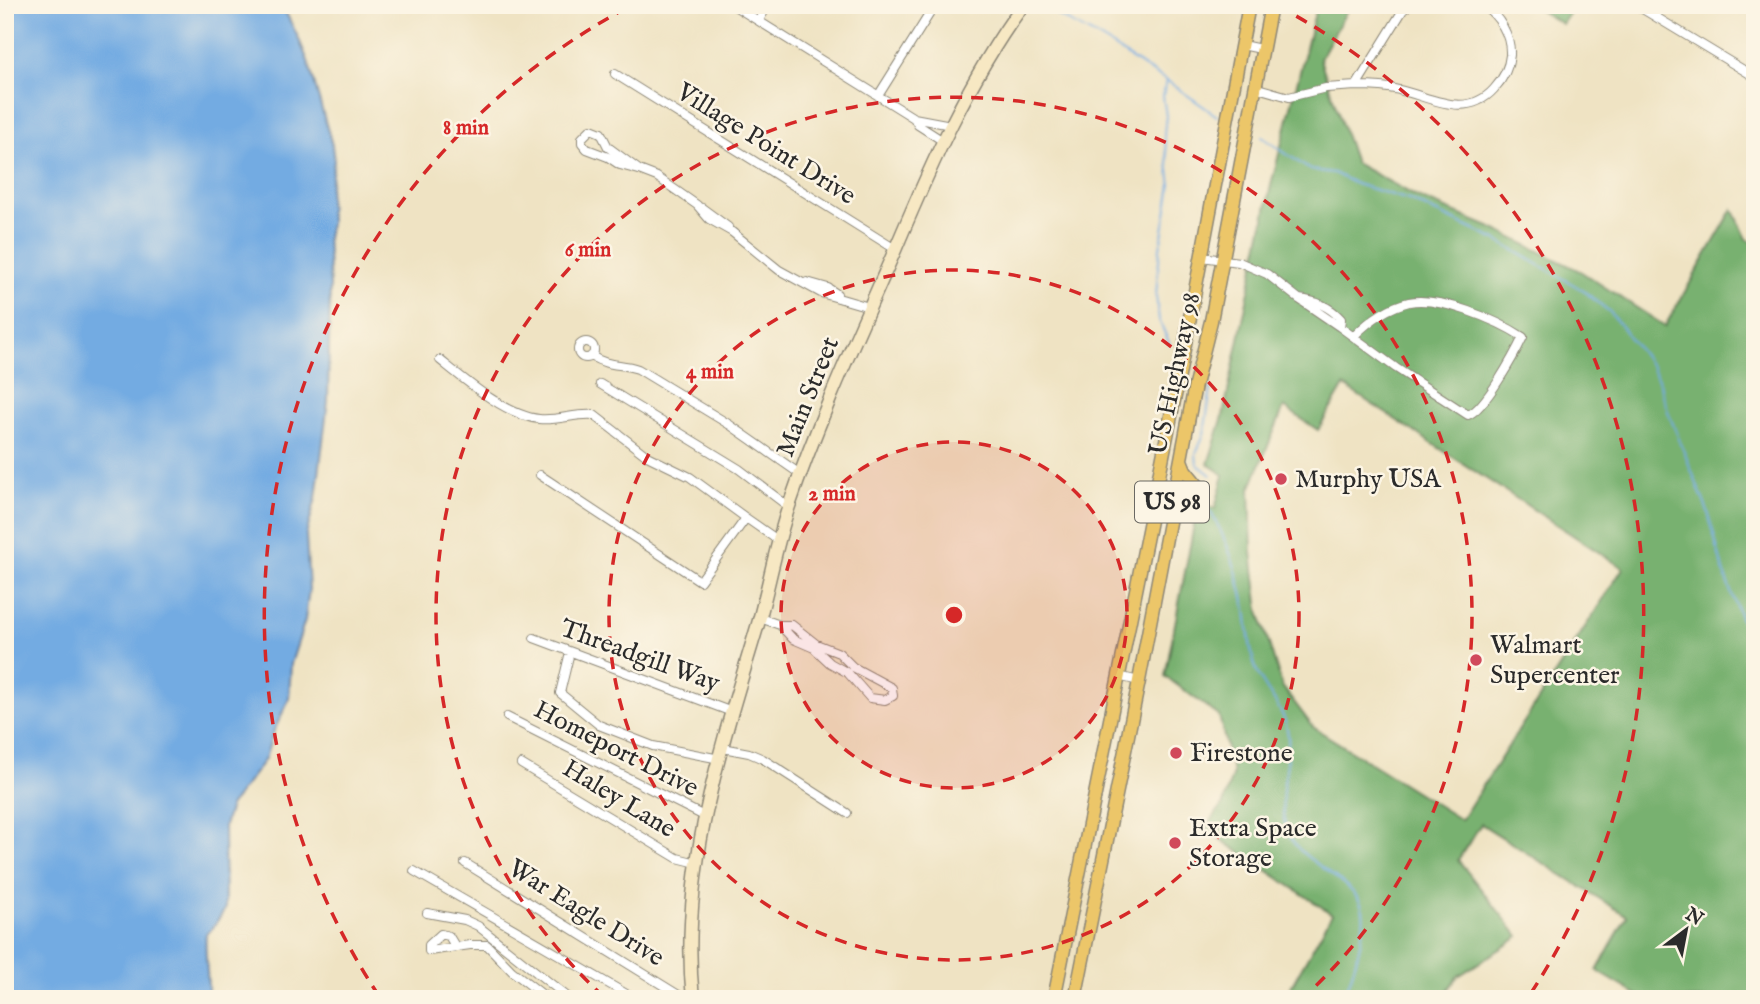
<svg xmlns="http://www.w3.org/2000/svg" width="1760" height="1004" font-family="'IM FELL English',serif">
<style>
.forest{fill:#78b16f;stroke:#526e4d;stroke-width:2;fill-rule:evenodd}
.water{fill:#73abe2;stroke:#4f6b86;stroke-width:2}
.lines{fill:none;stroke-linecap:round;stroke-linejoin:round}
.stream{stroke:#73abe2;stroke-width:2}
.street-casing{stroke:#8d8777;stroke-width:10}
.secondary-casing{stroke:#8d8777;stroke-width:15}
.primary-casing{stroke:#8d8777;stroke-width:15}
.street{stroke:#fff;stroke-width:8}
.secondary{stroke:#f7e8c3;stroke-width:12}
.primary{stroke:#ecc669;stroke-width:12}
.ring{fill:none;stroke:#d62828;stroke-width:3.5;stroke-dasharray:12 9}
.poi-dot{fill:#d1495b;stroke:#fcf5e5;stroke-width:2.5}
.labels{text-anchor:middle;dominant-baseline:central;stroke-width:5;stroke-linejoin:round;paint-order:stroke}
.shield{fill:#fcf5e5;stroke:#6a6863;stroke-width:2}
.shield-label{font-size:24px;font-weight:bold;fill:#2b2b2b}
.street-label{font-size:26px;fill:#2b2b2b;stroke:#fcf5e5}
.poi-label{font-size:26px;fill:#2b2b2b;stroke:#fcf5e5;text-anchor:start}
.centre{fill:#d62828;stroke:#fcf5e5;stroke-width:3.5}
.ring-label{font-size:21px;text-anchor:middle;font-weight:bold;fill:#d62828;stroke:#fcf5e5;stroke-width:5;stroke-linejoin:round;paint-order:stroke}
</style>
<rect width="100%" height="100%" fill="#fcf5e5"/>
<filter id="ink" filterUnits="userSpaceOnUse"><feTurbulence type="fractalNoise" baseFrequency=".0143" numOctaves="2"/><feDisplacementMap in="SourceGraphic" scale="14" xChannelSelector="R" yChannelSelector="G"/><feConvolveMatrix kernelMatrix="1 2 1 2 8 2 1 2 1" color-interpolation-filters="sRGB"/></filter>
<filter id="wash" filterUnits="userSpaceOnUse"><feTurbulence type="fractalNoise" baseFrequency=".00686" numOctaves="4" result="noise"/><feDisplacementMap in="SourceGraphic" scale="28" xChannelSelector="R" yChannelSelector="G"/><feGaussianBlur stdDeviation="1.57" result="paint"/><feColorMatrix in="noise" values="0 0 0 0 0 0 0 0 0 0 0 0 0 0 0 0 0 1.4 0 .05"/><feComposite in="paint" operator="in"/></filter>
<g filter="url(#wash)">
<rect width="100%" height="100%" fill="#efe3c3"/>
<path class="forest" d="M 1317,5 L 1350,5 L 1320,59 L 1355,163 L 1417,197 L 1494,229 L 1580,271 L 1665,326 L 1733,209 L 1747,239 L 1755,244 L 1755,999 L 1644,999 L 1597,971 L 1627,916 L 1481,824 L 1458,860 L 1519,937 L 1457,977 L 1442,999 L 1284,999 L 1332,914 L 1205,829 L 1223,804 L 1233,773 L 1219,716 L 1165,676 L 1198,504 L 1215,508 L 1224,475 L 1208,464 L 1223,416 L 1271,185 ZM 1344,386 L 1623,568 L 1461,820 L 1313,727 L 1282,686 L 1259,611 L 1252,552 L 1250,489 L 1284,407 L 1318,430 Z
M 1530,5 L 1575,5 L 1562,24 Z"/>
<path class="water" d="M 5,5 L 282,5 L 298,37 L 308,61 L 332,145 L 334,161 L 329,193 L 330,224 L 327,237 L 330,286 L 328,401 L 316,498 L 306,535 L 309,589 L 305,620 L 291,664 L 289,699 L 273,733 L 265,759 L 230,806 L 224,826 L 225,909 L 213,928 L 206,934 C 204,955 209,977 208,999 L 5,999 Z"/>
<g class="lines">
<path class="stream" d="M 1045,5 C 1061,20 1083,28 1101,39 C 1123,52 1143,68 1166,80 L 1163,96 L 1166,116 L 1164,134 L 1171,185 L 1160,248 L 1156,296 L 1159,320 L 1170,345
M 1166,80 L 1217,116
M 1262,137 L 1310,170 L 1334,173 L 1356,184 L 1409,200 L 1496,240 L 1581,289 L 1610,312 L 1652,367 L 1660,384 L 1667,409 L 1708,512 L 1723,570 L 1743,625 L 1755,648
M 1211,475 L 1197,464 L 1196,454 L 1204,434 L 1211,388
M 1210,511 C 1229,543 1239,575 1246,611 C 1249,631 1249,650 1256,669 C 1265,693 1286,708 1288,736 C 1291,771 1275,794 1287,831 C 1298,863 1359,881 1363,911 C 1366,933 1352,977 1343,999"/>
</g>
</g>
<g filter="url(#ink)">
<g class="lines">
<defs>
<path id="street" d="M 733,5 L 914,118 L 918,125 L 943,141
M 1410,5 L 1403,10 L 1356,86 C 1370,86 1384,86 1399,90 C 1431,97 1466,120 1494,89 C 1503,79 1509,68 1510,55 C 1511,35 1499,16 1483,5
M 1636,5 L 1755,77
M 759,20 L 768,5
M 1242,45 L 1261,49
M 615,74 L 895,249
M 1254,87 L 1289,97 L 1326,88 L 1356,86
M 878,96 L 935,5
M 914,118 L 951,125
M 591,129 L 601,133 L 608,147 L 639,170 L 620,165 L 608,157 L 587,149 L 582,143 L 582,138 Z
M 639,170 L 657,177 L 697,205 L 709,219 L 732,232 L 779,270 L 821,293 L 869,307
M 702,208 L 728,227
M 1202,257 L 1239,262 L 1267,274 L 1299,299
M 807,282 L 828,288 L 837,294
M 1299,299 C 1316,301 1329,306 1341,319 L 1340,327 Z
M 1340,327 L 1396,368 L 1468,415 C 1485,409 1515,354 1523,337 C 1497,320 1440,296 1409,302 C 1388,307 1369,321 1354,336
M578 350a8 8 0 1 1 16 0a8 8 0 1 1-16 0Z
M 591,356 C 609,367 620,363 638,369 L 730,425 L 800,474
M 440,360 C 465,380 507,416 539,419 C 558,421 576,413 594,415 L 647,456 L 690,477 L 746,518
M 600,384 L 739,469 L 789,507
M 540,475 L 700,581 L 746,518 L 779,541
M 760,618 L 780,625 L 792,625 L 816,644 L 839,653 L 853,667 L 892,688 L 893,696 L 885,700 L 870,698 L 848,673 L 830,663 L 814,648 L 793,639 L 780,625
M 534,638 L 732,712
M 570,652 L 560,693 L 599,725 L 653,746 L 720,759
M 1118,676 L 1139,681
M 507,717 L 706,817
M 723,748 L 749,753 L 763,759 L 847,813
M 521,764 L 677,858 L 697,863
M 465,863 L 685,999
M 414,871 L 635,999
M 427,913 L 465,920 L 478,926 L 570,999
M 455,946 L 449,936 L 441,934 L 429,945 L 429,951 L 470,945 L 487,945 L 512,971 L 548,999"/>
<path id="secondary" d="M 693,999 C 679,872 722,744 758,624 C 769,585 776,544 789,506 C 819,418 858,334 895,250 C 931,165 968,80 1023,5"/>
<path id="primary" d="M 1171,510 L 1184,494 L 1199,487 L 1185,470 L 1181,460
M 1054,999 L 1178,381 L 1249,5
M 1075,999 L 1139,681 L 1195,385 L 1211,321 L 1271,5"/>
</defs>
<use href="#street" class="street-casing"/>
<use href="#secondary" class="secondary-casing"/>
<use href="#primary" class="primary-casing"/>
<use href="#street" class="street"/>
<use href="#secondary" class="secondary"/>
<use href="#primary" class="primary"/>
</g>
</g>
<circle cx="954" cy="615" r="173" fill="#d62828" fill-opacity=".12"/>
<g class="ring">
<circle cx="954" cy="615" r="173"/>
<circle cx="954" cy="615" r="345"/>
<path d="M604 997A518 518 0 1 1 1304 997"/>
<path d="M379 996A690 690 0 0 1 630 6M1278 6A690 690 0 0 1 1529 996"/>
</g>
<g class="poi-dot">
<circle cx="1281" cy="479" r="7"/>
<circle cx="1476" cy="660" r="7"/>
<circle cx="1176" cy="753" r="7"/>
<circle cx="1175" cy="843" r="7"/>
</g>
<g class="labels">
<rect class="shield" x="1135" y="481.5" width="74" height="41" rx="5"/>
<g class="shield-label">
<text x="1172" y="502">US 98</text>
</g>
<g class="street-label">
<text transform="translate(766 144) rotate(32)">Village Point Drive</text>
<text transform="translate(1175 374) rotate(-78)">US Highway 98</text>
<text transform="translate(808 397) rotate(-68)">Main Street</text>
<text transform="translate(640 656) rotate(20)">Threadgill Way</text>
<text transform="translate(616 749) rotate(27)">Homeport Drive</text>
<text transform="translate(619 799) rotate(31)">Haley Lane</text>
<text transform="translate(586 913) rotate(32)">War Eagle Drive</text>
</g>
<g class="poi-label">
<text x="1295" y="479">Murphy USA</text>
<text x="1490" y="645">Walmart<tspan x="1490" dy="30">Supercenter</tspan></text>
<text x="1190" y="753">Firestone</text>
<text x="1189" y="828">Extra Space<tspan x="1189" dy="30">Storage</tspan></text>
</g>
</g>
<circle cx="954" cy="615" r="10" class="centre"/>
<g class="ring-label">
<text x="466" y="134">8 min</text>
<text x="588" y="256">6 min</text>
<text x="710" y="378">4 min</text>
<text x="832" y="500">2 min</text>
</g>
<rect width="1760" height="1004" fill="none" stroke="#fcf5e5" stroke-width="28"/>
<g transform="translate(1686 930) rotate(32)" stroke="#fcf5e5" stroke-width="5" paint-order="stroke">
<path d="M0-5L12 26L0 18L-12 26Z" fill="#2b2b2b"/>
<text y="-10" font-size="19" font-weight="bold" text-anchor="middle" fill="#2b2b2b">N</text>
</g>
</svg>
